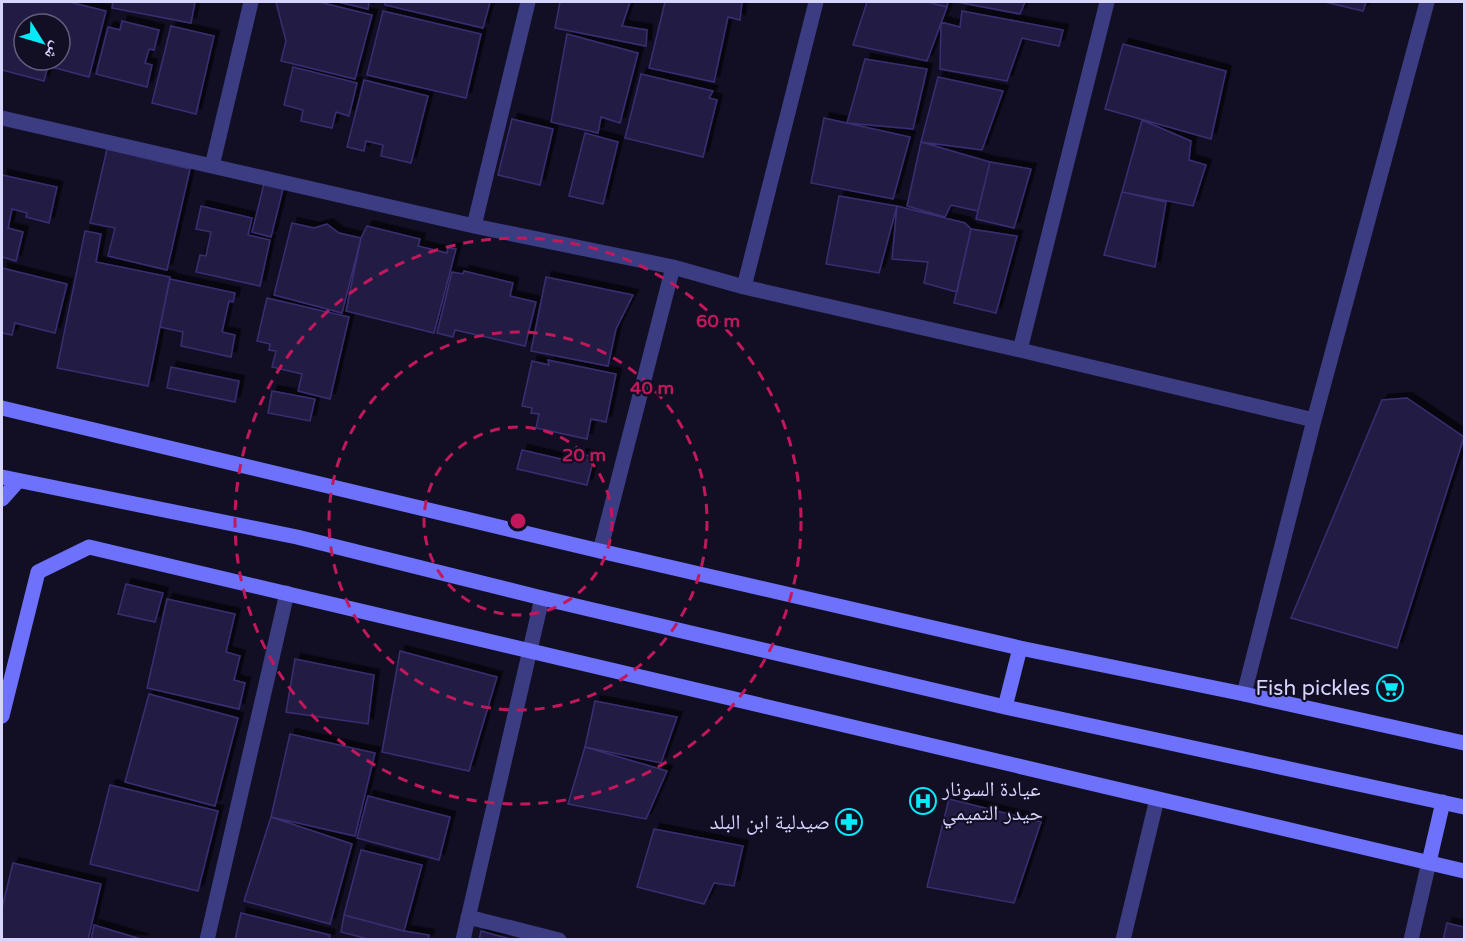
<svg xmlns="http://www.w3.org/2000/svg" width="1466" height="941" font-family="'Varela Round','Noto Naskh Arabic',sans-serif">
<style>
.building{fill:#231c45;stroke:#392f71;stroke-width:1.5;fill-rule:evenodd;filter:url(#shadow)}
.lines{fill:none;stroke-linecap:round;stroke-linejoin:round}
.street{stroke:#3c3c83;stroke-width:15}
.secondary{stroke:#6e71fb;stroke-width:15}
.ring{fill:none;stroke:#c2185b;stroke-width:3;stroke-dasharray:10 8}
.labels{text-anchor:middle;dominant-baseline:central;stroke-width:4.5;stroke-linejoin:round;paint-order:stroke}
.poi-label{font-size:21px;fill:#d7d4fe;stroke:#120f25;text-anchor:end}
.centre{fill:#c2185b;stroke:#120f25;stroke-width:3}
.ring-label{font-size:18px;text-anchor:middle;font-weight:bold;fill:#c2185b;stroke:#120f25;stroke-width:4.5;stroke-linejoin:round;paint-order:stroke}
</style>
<defs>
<filter id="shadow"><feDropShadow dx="5.5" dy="-5.5" stdDeviation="0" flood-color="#0009"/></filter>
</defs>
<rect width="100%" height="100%" fill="#120f25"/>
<path class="building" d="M 2,2 L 69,2 L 106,11 L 89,77 L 48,66 L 44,81 L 2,70 ZM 24,24 L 60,24 L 60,60 L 24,60 Z
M 113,2 L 195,2 L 191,23 L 112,8 Z
M 276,2 L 319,2 L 372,15 L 355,79 L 281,61 L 286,41 Z
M 338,2 L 369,2 L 368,9 Z
M 385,2 L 490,2 L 483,28 L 385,5 Z
M 560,2 L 630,2 L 622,26 L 647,30 L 646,46 L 555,28 Z
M 665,2 L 742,2 L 740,20 L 728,17 L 714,82 L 649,68 Z
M 867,2 L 927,2 L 947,7 L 927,61 L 853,45 Z
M 927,2 L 948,2 L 947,7 Z
M 957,2 L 1025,2 L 1020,14 Z
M 1325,2 L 1366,2 L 1363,11 Z
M 383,11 L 481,34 L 466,98 L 367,75 Z
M 962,11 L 1063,30 L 1059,46 L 1022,38 L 1007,81 L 940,69 L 941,22 L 960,27 Z
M 122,21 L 159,30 L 154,50 L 149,49 L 145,63 L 152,65 L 147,87 L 96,74 L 108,27 L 120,30 Z
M 171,26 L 214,36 L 196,114 L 152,103 Z
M 567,34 L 638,53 L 620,123 L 601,117 L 598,133 L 551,122 Z
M 1123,44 L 1226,71 L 1211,139 L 1105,109 Z
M 865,59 L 927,69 L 913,129 L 847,123 Z
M 293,67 L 357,83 L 349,116 L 336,112 L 332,128 L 301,121 L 303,110 L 284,105 Z
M 641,74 L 713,91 L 709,98 L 717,100 L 703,157 L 625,138 Z
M 938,77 L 1003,91 L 982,150 L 921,142 Z
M 364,80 L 428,96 L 411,163 L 381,156 L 383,145 L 366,141 L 364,151 L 347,147 Z
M 824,118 L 910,137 L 893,199 L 811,183 Z
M 512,119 L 553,129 L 540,185 L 498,175 Z
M 1142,120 L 1191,141 L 1189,160 L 1206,165 L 1193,206 L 1122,192 Z
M 585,133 L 618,142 L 603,204 L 569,196 Z
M 921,142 L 990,162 L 978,211 L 951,205 L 945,217 L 907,206 Z
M 107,149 L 190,169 L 167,270 L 108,256 L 115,228 L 90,223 Z
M 990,162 L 1031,169 L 1014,228 L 976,219 Z
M 2,175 L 57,187 L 49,223 L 26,217 L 27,213 L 12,209 L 8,228 L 23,232 L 16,261 L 2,257 Z
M 265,180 L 284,185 L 271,237 L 252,232 Z
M 1122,192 L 1166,202 L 1155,267 L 1104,255 Z
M 839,196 L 897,206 L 879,273 L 826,264 Z
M 201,206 L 252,218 L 248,235 L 270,240 L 260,286 L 196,272 L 200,255 L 206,256 L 211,232 L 196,229 Z
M 897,206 L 965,223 L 971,229 L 957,292 L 924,283 L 928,262 L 892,259 Z
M 292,223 L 314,228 L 327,224 L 339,233 L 361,238 L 342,313 L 274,295 Z
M 367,226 L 420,239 L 418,246 L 447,253 L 448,248 L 456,249 L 434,333 L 346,311 L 361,238 Z
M 971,229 L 1017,236 L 996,313 L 954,303 Z
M 85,231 L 101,234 L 96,262 L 170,277 L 148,386 L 57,368 Z
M 2,268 L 67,284 L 55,333 L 15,323 L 12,335 L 2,333 Z
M 464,271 L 513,283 L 510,296 L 536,302 L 525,346 L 455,330 L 453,337 L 437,333 L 452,272 L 463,274 Z
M 546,277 L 633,295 L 616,329 L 608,366 L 531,351 Z
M 170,279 L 235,293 L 233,302 L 229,301 L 222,332 L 235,335 L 231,357 L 181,346 L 183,332 L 160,327 Z
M 267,298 L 349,317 L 330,399 L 298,391 L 302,374 L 272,367 L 276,351 L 269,350 L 270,344 L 257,341 Z
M 548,360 L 616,374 L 606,422 L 591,419 L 587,439 L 536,428 L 539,414 L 531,413 L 532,408 L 522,406 L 532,361 L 549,365 Z
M 171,367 L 239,381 L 235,402 L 167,388 Z
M 272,391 L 315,399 L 310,421 L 268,413 Z
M 1407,398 L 1464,437 L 1397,648 L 1291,618 L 1382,400 Z
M 522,450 L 578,463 L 581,454 L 594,457 L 587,485 L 517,469 Z
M 126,584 L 163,593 L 155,622 L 118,614 Z
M 167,599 L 235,614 L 226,652 L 240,656 L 234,680 L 245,683 L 239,709 L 147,688 Z
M 400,651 L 497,677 L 469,771 L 382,752 Z
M 295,659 L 374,675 L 368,724 L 286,712 Z
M 149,694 L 238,718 L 215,806 L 125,782 Z
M 595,701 L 677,717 L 661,763 L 585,747 Z
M 290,734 L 375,753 L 355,836 L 271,817 Z
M 585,747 L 667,771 L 646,819 L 568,804 Z
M 110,785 L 218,811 L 198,891 L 90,864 Z
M 368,796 L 450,817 L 439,860 L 357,838 Z
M 949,799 L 1041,822 L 1014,903 L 927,887 Z
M 271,817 L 352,844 L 330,924 L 244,901 Z
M 654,829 L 743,846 L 734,886 L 714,883 L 704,904 L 637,887 Z
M 361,850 L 422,865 L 404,931 L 344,915 Z
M 13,863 L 101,884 L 88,940 L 2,940 L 2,908 Z
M 241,913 L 330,935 L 329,940 L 235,940 Z
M 344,915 L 404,931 L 429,935 L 428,940 L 372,940 L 341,932 Z
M 1447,923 L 1464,927 L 1464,940 L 1443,940 Z
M 94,925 L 144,940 L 91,940 Z
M 481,931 L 514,940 L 479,940 Z"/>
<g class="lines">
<path class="street" d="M 2,118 L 474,226 L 673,267 L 744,287 L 1020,350 L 1314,420
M 212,166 L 251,2
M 474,226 L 528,2
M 744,287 L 816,2
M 1020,350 L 1107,2
M 600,551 L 673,267
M 1244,694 L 1314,420 L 1427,2
M 468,917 L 559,940
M 207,940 L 287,593
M 463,940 L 542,598
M 1123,940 L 1157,799
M 1411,940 L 1429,862"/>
<path class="secondary" d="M 2,408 L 600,551 L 1020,648 L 1244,694 L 1464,743
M 2,477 L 297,537 L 542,598 L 1005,707 L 1464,807
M 2,499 L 18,481
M 1005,707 L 1020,648
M 2,716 L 38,572 L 89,547 L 1464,871
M 1429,862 L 1443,802"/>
</g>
<g class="ring">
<circle cx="518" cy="521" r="94"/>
<circle cx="518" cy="521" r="189"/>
<circle cx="518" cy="521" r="283"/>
</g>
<defs>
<symbol id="supermarket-ring" viewBox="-11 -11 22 22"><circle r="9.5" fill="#120f25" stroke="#06eaf8" stroke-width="1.5"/><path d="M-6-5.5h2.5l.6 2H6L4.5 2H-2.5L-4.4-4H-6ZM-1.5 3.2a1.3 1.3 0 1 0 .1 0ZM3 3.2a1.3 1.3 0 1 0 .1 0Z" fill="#06eaf8"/></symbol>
<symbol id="hospital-ring" viewBox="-11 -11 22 22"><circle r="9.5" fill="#120f25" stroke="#06eaf8" stroke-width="1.5"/><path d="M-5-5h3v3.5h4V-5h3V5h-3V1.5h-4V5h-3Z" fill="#06eaf8"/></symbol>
<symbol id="pharmacy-ring" viewBox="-11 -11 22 22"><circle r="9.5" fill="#120f25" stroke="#06eaf8" stroke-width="1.5"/><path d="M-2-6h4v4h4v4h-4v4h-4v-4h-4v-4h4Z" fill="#06eaf8"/></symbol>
</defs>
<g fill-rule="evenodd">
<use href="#supermarket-ring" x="1375" y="673" width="30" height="30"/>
<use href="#hospital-ring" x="908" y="786" width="30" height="30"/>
<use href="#pharmacy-ring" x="834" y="807" width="30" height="30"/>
</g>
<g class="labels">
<g class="poi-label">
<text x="1370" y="688">Fish pickles</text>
<text x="942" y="789" text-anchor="start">عيادة السونار<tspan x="942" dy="24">حيدر التميمي</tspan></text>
<text x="830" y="822">صيدلية ابن البلد</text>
</g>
</g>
<circle cx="518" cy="521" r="9" class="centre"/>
<g class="ring-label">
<text x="718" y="327">60 m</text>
<text x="652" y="394">40 m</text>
<text x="584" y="461">20 m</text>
</g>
<rect width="1466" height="941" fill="none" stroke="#d7d4fe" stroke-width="6"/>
<g transform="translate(42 42) rotate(127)"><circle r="28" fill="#120f25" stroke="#615e7c" stroke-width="1.5"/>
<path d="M0-4.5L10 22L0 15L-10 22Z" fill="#06eaf8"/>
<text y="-9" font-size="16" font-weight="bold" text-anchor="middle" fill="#d7d4fe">ش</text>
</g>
</svg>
